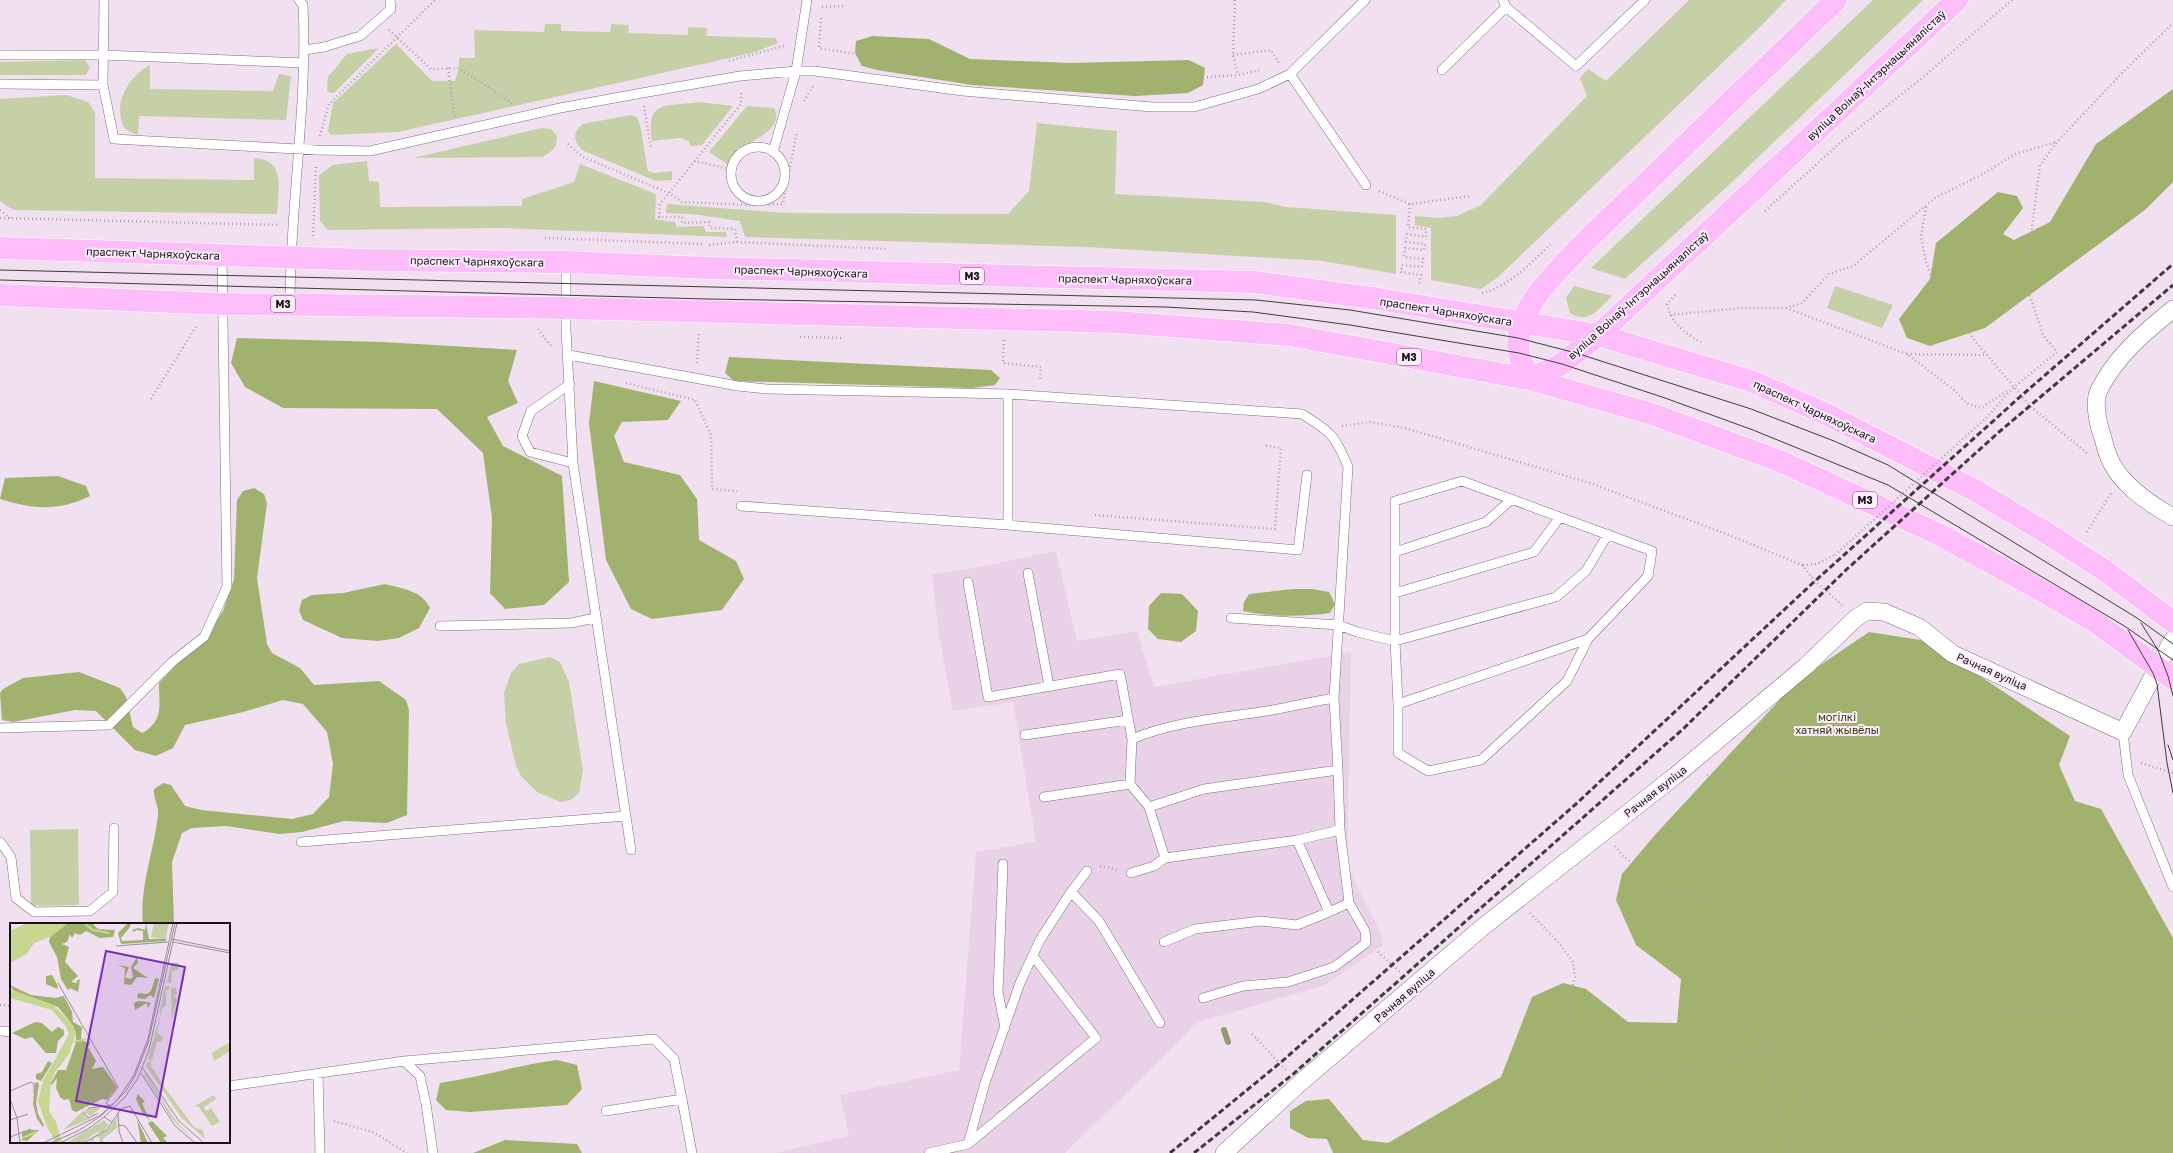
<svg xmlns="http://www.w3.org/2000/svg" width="2173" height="1153" font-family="'Golos Text',sans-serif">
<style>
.built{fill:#e9d2e7}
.green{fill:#c5d0a7}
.forest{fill:#a1b26e}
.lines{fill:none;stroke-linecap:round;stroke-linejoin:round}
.stream{stroke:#919c6c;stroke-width:6}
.service-casing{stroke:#7d6e7c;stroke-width:10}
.minor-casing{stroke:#7d6e7c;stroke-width:18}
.primary-casing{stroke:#fff;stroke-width:23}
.path{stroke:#b0a2ae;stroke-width:2.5;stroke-dasharray:1 3;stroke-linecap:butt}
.service{stroke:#fff;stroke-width:9}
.minor{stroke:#fff;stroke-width:17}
.primary{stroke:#fdbdfa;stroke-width:22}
.tram{stroke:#423a41;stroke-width:1}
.rail{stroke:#423a41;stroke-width:3;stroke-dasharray:6 3;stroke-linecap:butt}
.path-bridge{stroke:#b0a2ae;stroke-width:2.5;stroke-dasharray:1 3;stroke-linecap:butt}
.labels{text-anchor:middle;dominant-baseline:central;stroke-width:4;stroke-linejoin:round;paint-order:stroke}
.shield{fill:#feedfd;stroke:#5d545c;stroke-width:1}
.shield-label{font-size:10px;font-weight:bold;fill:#181217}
.street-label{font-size:11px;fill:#181217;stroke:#feedfd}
.park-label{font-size:11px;fill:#303a04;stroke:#feedfd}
.inset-river{fill:none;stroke:#c5d791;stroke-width:2}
.inset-road{fill:none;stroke:#9a8e99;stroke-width:1}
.view{fill:#7b2cbf;fill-opacity:0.15;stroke:#7b2cbf;stroke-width:2}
.inset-edge{fill:none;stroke:#181217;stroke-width:2}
</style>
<rect width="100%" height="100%" fill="#f1e0ef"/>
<path class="built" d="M 1056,551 L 1077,641 L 1137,631 L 1154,687 L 1351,652 L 1347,866 L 1380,932 L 1383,945 L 1325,985 L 1199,1022 L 1065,1153 L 775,1153 L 849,1136 L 840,1095 L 959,1070 L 976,852 L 1036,842 L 1013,702 L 953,711 L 939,635 L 932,574 L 975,568 Z"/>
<path class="green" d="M 1689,0 L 1786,0 L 1762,25 L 1498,277 L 1481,289 L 1431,280 L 1431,228 L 1415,225 L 1415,216 L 1439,218 L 1457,216 L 1481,205 L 1587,96 L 1580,78 L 1588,69 L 1606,81 Z
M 1873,0 L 1923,0 L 1729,185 L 1625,279 L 1591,268 Z
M 545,24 L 561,24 L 561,31 L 610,32 L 611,24 L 629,25 L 628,33 L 688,35 L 688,27 L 707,28 L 706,36 L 776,38 L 778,43 L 752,53 L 398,132 L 331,135 L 328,131 L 333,103 L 396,44 L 432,81 L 455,81 L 459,68 L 459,58 L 475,58 L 474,30 L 544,32 Z
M 379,48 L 334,93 L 327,92 L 328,77 L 347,54 Z
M 85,60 L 90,67 L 86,75 L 0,75 L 0,62 Z
M 150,65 L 150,89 L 273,91 L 279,74 L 291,76 L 286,120 L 139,116 L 138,135 C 133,133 125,131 123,125 C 113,102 130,75 150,65 Z
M 66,95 L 88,102 L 95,113 L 95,178 L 254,180 L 254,158 C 287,160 278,190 277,214 L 13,210 L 0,201 L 0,99 Z
M 699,102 L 733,106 L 702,145 L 690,146 L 689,141 L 680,138 L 652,141 C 646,99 665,107 699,102 Z
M 747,106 L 774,108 C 785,130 752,139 739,150 C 734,154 731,160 728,165 L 709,152 Z
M 630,115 L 637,117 C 642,126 645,158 648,171 L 654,173 L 672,171 L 672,180 L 656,181 L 584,151 C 574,143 571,133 583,124 Z
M 1037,123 L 1117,131 L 1115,194 L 1266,202 L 1286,207 L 1396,215 L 1396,274 L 1323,261 L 1086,247 L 745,237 L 740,221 L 692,214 L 666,213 L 667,204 L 788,213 L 1008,214 L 1029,191 Z
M 542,128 L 551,129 L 557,136 C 557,148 552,152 542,157 L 413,158 Z
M 367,161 L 369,181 L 379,182 L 380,207 L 522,206 L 522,199 L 574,182 L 580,164 L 656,194 L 655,219 L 675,222 L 677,227 L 703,226 L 706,232 L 726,232 L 727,237 L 502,228 L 328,230 L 320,221 L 319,175 L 333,165 Z
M 1574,286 L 1612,296 C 1599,309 1589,325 1570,313 L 1566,298 Z
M 1835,286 L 1893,305 L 1882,328 L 1827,308 Z
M 550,657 L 560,662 L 569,682 L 583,770 L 579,793 L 571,800 L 560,802 L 537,792 L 521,776 L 516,766 L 506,724 L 504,693 L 511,673 L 519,664 Z
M 78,829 L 79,905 L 31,906 L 30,830 Z"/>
<path class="forest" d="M 872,36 L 929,39 L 970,59 L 1070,63 L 1189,60 L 1205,68 L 1203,85 L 1188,93 L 1135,96 L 972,85 L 877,70 L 862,66 L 855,53 L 856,41 Z
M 2173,89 L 2173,182 L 2145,210 L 1985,328 L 1930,346 L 1907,338 L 1899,319 L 1930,279 L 1936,243 L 1998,192 L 2017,196 L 2023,208 L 2003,234 L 2014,240 L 2050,222 L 2096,144 Z
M 237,338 L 383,342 L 517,350 L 508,381 L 518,403 L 487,417 L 503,446 L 562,476 L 569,582 L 544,605 L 505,609 L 490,593 L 492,518 L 483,453 L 437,409 L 283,408 L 245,387 L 231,363 Z
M 729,357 L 991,370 L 1000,378 L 995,385 L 972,388 L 734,381 L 725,373 Z
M 594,381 L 681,401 L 668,420 L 622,422 L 614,436 L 624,462 L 680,475 L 697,499 L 699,540 L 736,561 L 744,579 L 722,610 L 652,619 L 631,609 L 606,560 L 589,423 Z
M 58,476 L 86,486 L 90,496 C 57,512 33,509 0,499 L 5,478 Z
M 254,488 L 264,494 L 267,503 L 257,578 L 267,644 L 272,653 L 300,668 L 314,685 L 379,681 L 406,700 L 409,710 L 407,815 L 387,823 L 344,821 L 302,832 L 280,834 L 226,826 L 192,828 L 182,833 L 172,862 L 174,924 L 143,924 C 139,888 154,851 158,815 C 159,806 153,798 154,789 L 163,783 L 171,785 L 185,806 L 201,810 L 292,819 L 313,814 L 329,797 L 333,764 L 327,732 L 303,704 L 283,700 L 243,712 L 185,725 L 173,748 L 156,756 L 135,750 L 96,711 L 75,710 L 13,722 L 2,720 L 0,693 L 3,689 L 23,678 L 79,672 L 120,688 L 126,697 L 133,727 L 142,733 C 164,721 159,705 159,683 L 211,629 L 223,611 L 234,579 L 237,500 L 243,491 Z
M 385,584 C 403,589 421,590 430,608 L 419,628 L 399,638 L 378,641 L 342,638 L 303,620 L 299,610 L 302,600 L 312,595 L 343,593 Z
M 1293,589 L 1312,589 L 1329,592 L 1335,604 L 1330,613 C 1301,617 1272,617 1243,611 L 1244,602 L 1249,594 Z
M 1161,593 L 1182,594 L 1198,611 L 1196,631 L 1181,642 L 1158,639 L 1148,629 L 1149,606 Z
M 1869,632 L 1927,641 L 2070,736 L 2059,765 L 2075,801 L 2101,809 L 2173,938 L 2173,1153 L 1333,1153 L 1327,1139 L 1308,1138 L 1290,1128 L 1290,1111 L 1306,1101 L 1329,1099 L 1363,1140 L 1388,1143 L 1501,1077 L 1532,997 L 1563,983 L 1586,989 L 1628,1022 L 1677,1023 L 1681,979 L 1636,945 L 1616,900 L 1622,874 L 1654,836 L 1797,681 Z
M 557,1060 L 577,1065 L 582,1089 L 567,1105 L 470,1112 L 446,1110 L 436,1100 L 440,1083 C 480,1077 518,1065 557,1060 Z
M 505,1140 L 577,1144 L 582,1153 L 473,1153 Z"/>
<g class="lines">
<path class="stream" d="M 1224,1030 L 1228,1042"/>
<defs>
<path id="service" d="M 104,0 L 103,85 L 114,139 L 316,150 L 370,151 L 560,108 L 642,93 L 740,76 L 796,71 L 815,71 L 963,91 L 1152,107 L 1194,107 L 1258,89 L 1290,74 L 1365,0
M 1503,0 L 1506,7 L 1576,66 L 1645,0
M 305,50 L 324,47 L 360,36 L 391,9 L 390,0
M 0,55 L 103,55 L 304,63
M 1442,70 L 1506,7
M 1290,74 L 1366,185
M 0,84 L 103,85
M731 174a27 27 0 1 1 54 0a27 27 0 1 1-54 0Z
M 773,152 L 796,71 L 807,0
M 566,262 L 566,329 L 573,463 L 631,850
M 290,303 C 290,204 308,104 303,5 L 299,0
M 569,355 L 738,386 L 767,389 L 1008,394 L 1302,414 C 1331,432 1335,435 1348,467 L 1334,698 C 1311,702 1289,707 1267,711 C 1221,718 1176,721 1132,739 L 1130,784 L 1149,807 L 1165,858 L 1154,866 L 1131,873
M 570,384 L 531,411 L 522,436 L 530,452 L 573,463
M 1008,394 L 1008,525
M 1462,481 L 1652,551 L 1648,576 L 1588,639 L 1398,704 L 1395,641 L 1395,501 Z
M 741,506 L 1008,525 L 1298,550 L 1307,475
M 1395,552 L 1486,522 L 1512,499
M 1028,573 L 1049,686
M 968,582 L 988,697 L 1120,674 L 1132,739
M 1395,593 L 1534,552 L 1560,517
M 1231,618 L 1339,625 L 1357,632 L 1395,641 L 1556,597 L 1586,571 L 1608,534
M 440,626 L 571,623 L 595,618
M 1398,704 L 1398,753 L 1428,771 L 1481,760 L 1567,681 L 1588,639
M 0,728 L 109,725 L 172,662 L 204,637 L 227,587 L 222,255
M 2123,732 L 2128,775 L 2173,887
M 1025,735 L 1128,720
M 1338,770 L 1340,830 L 1349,903
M 1044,797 L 1130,784
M 1149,807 L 1204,789 L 1338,770 L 1334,698
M 1297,840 L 1340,830
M 0,842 L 11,857 L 16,898 L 34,912 L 90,911 L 113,892 L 114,828
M 301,842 L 626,816
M 1003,864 L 998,992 L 1005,1028
M 1071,892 L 1099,921 L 1160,1023
M 1164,942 L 1195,929 L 1261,921 L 1297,925 L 1329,912 L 1297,840 L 1165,858
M 1203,998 L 1243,986 L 1288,982 L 1334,967 L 1366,943 L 1365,931 L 1349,903 L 1329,912
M 0,1031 L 11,1032
M 404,1061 L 654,1039 L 674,1059 L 682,1099 L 606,1111
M 318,1074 L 320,1153
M 229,1086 L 404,1061 L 420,1076 L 426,1104 L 433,1153
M 682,1099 L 692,1153
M 968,1144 L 1096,1038 L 1033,956
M 929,1153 L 968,1144 L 985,1083 L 1020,983 L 1040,940 L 1071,892 L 1087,871"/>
<path id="minor" d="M 2173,309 C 2145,332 2116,356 2099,390 C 2094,400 2097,418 2100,429 C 2103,437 2105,447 2108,455 C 2118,483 2148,503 2173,517
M 1224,1153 L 1300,1083 L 1484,926 L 1675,776 L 1806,666 L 1856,618 L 1867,611 L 1884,612 L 1919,627 L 1953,654 L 2123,732 L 2173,639"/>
<path id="primary" d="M 0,248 L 369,260 L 566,262 L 709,268 L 1254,282 L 1378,299 L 1598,335 L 1751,381 L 1826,414 L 1978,492 L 2045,532 L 2104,570 L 2173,622
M 0,295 L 222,304 L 567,308 L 1116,322 L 1289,335 L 1529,379 L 1652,414 L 1782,462 L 1940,535 L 2025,581 L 2094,621 L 2173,679
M 1529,379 L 1562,364 L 1598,335 L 1957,0
M 1529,379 C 1526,370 1520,361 1519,353 C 1511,310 1561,268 1587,240 L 1836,0"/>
</defs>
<use href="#service" class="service-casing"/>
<use href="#minor" class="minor-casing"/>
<use href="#primary" class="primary-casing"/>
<path class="path" d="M 1235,0 L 1233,55 L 1238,75
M 822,7 L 845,6
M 821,18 L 819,48 L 945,69 L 1195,78 L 1238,75 L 1259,70
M 389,30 L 431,69 L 459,68 L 512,103
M 1233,55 L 1271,50 L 1279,63
M 729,61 L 784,46
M 448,68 L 455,117
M 804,101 L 813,86
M 644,106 L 651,149
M 320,136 L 329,104 L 435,0
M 568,144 L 583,157 L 669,193 L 682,202 L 751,205 L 783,204 L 797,131
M 694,161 L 731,169
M 1379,191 L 1410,204 L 1471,196
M 1410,204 L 1408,227 L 1426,229 L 1426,237 L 1407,234 L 1406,242 L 1425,244 L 1424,250 L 1405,248 L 1404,257 L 1423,259 L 1422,267 L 1402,265 L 1401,272 L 1421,275 L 1419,284
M 1926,207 L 1921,237 L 1926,262 L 1936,288 L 1951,302 L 1975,341 L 2030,406 L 2088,454
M 0,210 L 10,218
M 1765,211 L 1841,142 L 1921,79 L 2012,0
M 0,218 L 279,225
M 313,236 L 316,164
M 545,238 L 702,244
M 737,242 L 735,229 L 710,228 L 709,222 L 682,223 L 682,217 L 659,217 L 660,204 L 741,104 L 741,91
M 709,245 L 737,242 L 888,249
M 1482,293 C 1509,287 1533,261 1552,243
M 1675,295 L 1667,304 C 1671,322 1685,334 1701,342
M 1786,308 L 1907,354 L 1954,390 L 1966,403 L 1981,408 L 2009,390
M 1670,315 L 1741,308 L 1786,308 L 1802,303 L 1829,274 L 1853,266 L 1935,198 L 1983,174 L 2015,154 L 2056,142
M 538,329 L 551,346
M 800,337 L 843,338
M 1004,340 L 1003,363 L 1041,367 L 1040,381
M 1907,354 L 1986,355
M 697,363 L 699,332
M 626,383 L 695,400 L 711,435 L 712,489 L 737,491
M 151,399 L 197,325
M 1986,418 L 2013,388 L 2057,352 L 2043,335 L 2025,281 L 2040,165 L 2057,142 L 2121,74 L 2173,23
M 1342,426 L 1370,422 L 1405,428 L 1590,483 L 1724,533 L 1802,565 L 1815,581 L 1842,605
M 1095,515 L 1275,529 L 1281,448 L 1263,445
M 2087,532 L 2111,493
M 1803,565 L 1817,564 L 1835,555
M 2141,763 L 2173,773
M 1707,775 L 1774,773 L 1808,763 L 1839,739 L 1874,700 L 1935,664
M 1615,846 L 1623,856 L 1671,891 L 1743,907
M 1100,866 L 1117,870
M 1671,891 L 1672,917 L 1704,978 L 1808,1096
M 1530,913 L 1559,943 L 1573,962 L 1575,977 L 1569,999 L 1569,1021 L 1610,1066 L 1634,1078 L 1654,1076 L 1767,1052 L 1788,1152
M 1378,952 L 1401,973
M 0,1005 L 11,1006
M 1252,1034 L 1287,1071
M 334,1121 L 373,1132 L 407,1153
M 1788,1153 L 1808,1096 L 1840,1057 L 1881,1026 L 1950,1015 L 2033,1010 L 2096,1013 L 2155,1058 L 2173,1078"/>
<use href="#service" class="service"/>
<use href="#minor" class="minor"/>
<use href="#primary" class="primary"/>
<path class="tram" d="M 0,270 L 1256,300 L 1350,310 L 1518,338 L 1576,353 L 1751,409 L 1834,441 L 1888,465 L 2137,618 L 2173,644
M 0,280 L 707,299 L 1166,307 L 1253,312 L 1350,325 L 1519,353 L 1562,364 L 1665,398 L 1753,430 L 1888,485 L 2126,627 L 2173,660
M 2141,623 L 2158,650 L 2168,676 L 2173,696
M 2128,630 L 2153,673 L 2157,684 L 2167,763 L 2173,793
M 2168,745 L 2173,760"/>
<path class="rail" d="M 1170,1153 L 1280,1063 L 1576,804 L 1815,581 L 2021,396 L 2173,264
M 1194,1153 L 1292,1075 L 1683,729 L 1847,569 L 1999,432 L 2173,285"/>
<path class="path-bridge" d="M 1835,555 L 1986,418"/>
</g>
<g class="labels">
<g class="shield">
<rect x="960" y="268" width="24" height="16" rx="3"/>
<rect x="271" y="296" width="24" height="16" rx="3"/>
<rect x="1397" y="349" width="24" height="16" rx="3"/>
<rect x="1853" y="492" width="24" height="16" rx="3"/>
</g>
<g class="shield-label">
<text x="972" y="276">М3</text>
<text x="283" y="304">М3</text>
<text x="1409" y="357">М3</text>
<text x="1865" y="500">М3</text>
</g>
<g class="street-label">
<text transform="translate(1876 75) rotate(-43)">вуліца Воінаў-Інтэрнацыяналістаў</text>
<text transform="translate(153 253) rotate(2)">праспект Чарняхоўскага</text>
<text transform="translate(477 261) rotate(1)">праспект Чарняхоўскага</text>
<text transform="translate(801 271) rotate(2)">праспект Чарняхоўскага</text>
<text transform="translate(1125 279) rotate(1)">праспект Чарняхоўскага</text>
<text transform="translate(1638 295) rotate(-42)">вуліца Воінаў-Інтэрнацыяналістаў</text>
<text transform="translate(1446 311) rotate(9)">праспект Чарняхоўскага</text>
<text transform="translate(1815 411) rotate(25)">праспект Чарняхоўскага</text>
<text transform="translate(1992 671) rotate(24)">Рачная вуліца</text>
<text transform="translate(1655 791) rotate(-38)">Рачная вуліца</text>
<text transform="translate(1404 995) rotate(-41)">Рачная вуліца</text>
</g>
<g class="park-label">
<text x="1837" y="716">могілкі<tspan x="1837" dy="13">хатняй жывёлы</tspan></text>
</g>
</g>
<g transform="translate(10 923)">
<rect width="220" height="220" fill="#f1e0ef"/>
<path d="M 144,0 L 159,0 L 155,17 L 141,14 ZM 164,39 L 169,40 L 168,47 L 162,48 L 161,60 L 157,60 L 161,42 ZM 155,63 L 159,63 L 159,67 L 156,67 L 156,82 L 151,86 L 152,87 L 147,110 L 153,114 L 151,119 L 147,118 L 142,137 L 138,136 L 151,89 L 149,91 ZM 161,65 L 166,65 L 167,71 L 164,73 L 167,76 L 162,97 ZM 218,120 L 220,128 L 204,138 L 202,130 ZM 137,139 L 141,139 L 141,143 L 158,169 L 184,204 L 193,207 L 195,216 L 171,194 L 136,143 ZM 135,150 L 164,195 L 182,216 L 162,196 L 134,152 ZM 204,172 L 206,176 L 194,184 L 196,188 L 201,185 L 210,199 L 202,203 L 188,183 L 183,184 ZM 91,184 L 81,193 L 76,191 L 79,186 ZM 74,187 L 74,193 L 80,196 L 53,207 ZM 108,192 L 106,200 L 108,204 L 93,216 L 93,220 L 90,220 L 90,215 L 85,213 L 82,220 L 80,217 L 85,213 L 98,207 ZM 94,197 L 99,202 L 93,209 L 85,210 L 72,220 L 58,219 Z" fill="#c5d0a7"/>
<path d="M 58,0 L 82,0 L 88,6 L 105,7 L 103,14 L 90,15 L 76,8 L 70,12 L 65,10 L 62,15 L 60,11 L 57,19 L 52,21 L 59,24 L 55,39 L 68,53 L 61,59 L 68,60 L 66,58 L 70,56 L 68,69 L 60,65 L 58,67 L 51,56 L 47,34 L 39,19 L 40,14 ZM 118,0 L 121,0 L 120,4 L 111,15 L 112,18 L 133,17 L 133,8 L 126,7 L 124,9 L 122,7 L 128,5 L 135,7 L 136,0 L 139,16 L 156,16 L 157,10 L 156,18 L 111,21 L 108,10 ZM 127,34 L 128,40 L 123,45 L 138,55 L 127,54 L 121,62 L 114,61 L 115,45 L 107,42 L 119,44 L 115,54 L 120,56 L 123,54 L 121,44 ZM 42,52 L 48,63 L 47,66 L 36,61 L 36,53 ZM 145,55 L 149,56 L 144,75 L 140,72 L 135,76 L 127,75 L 128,70 L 137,71 L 141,68 ZM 0,62 L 21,72 L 45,75 L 54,73 L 62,89 L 63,99 L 72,104 L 71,115 L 77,120 L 81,118 L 78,124 L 86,138 L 82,146 L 93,144 L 107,164 L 97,177 L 92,176 L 66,189 L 62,187 L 59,176 L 54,177 L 50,174 L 46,165 L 47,155 L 42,162 L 41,160 L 48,147 L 56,147 L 66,119 L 66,110 L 62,101 L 48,84 L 4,68 ZM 128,78 L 138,79 L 141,80 L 138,85 L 137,80 L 125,87 L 124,80 ZM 25,99 L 32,100 L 42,109 L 48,104 L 54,107 L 54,112 L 48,118 L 46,130 L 36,130 L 22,114 L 15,116 L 2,110 ZM 38,138 L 42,140 L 33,155 L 31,158 L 26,156 L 26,151 L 32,149 ZM 27,159 L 29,161 L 26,180 L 28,191 L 34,202 L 33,204 L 27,196 L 23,181 L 25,160 ZM 128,171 L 135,179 L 132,180 L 140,198 L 132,189 L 126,176 ZM 127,196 L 128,198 L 138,220 L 131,220 ZM 142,198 L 157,213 L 153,215 L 158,220 L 151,220 L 138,200 ZM 20,207 L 29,207 L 17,218 L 12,217 L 12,209 Z" fill="#a1b26e"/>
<path d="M 17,0 L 58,0 L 42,13 L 24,20 L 17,31 L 0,40 L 0,8 ZM 0,66 L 43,82 L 61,100 L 66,110 L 59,131 L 45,149 L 41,159 L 39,188 L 46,199 L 52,220 L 46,220 L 37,204 L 28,178 L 33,158 L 59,111 L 55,102 L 42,87 L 0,75 Z" fill="#c5d791"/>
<path class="inset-river" d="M 74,0 L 83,7 L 99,10M 63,119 L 76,116M 12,215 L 27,209"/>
<path class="inset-road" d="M 162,16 L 220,28M 163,19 L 220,30M 106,23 L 158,19M 48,60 L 108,164 L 96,180 L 101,184M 132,144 L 169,198 L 194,220M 131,150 L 165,203 L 185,220M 0,168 L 21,159 L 24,161 L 24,170M 0,176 L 7,195 L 10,220M 108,189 L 109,208 L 113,220M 88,190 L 79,195 L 74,191 L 79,185 L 103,182M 94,194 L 102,199 L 111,186 L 120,183 L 142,220M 0,197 L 18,191M 108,202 L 115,203 L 127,220M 0,214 L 21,206M 33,220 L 91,192 L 108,176 L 124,152 L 138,116 L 163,0M 40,220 L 68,208 L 91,193 L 116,168 L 125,153 L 138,120 L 165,0M 50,220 L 76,207 L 93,195 L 115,174 L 128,155 L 139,127 L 167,0M 73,220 L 97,207 L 102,199"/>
<path class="view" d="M 96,28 L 175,44 L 146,194 L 66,178 Z"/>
<rect width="220" height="220" class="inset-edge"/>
</g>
</svg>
